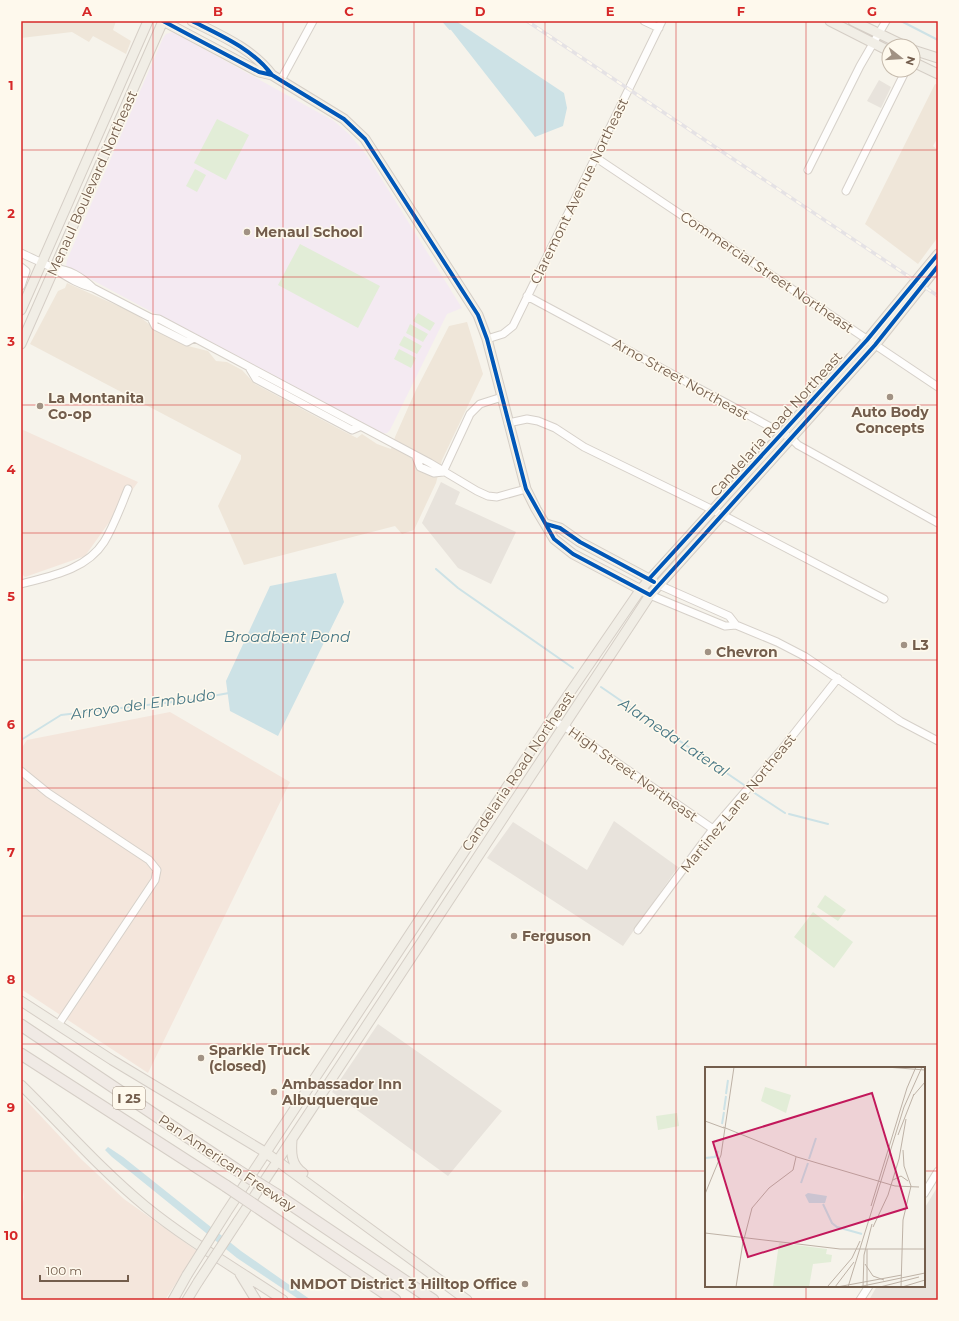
<svg xmlns="http://www.w3.org/2000/svg" width="959" height="1321" font-family="Montserrat,sans-serif">
<style>
.residential{fill:#efe6d9}
.commercial{fill:#f4e6dc}
.industrial{fill:#e8e3dc}
.education{fill:#f4eaf2}
.green{fill:#e2edd7}
.water{fill:#cde2e6}
.lines{fill:none;stroke-linecap:round;stroke-linejoin:round}
.stream{stroke:#cde2e6;stroke-width:2}
.minor-casing{stroke:#d6d0c9;stroke-width:9}
.major-casing{stroke:#d5cec6;stroke-width:11}
.highway-casing{stroke:#d5cec6;stroke-width:13}
.minor{stroke:#fefdfc;stroke-width:7}
.major{stroke:#f1eee6;stroke-width:9}
.highway{stroke:#f0eae5;stroke-width:11}
.rail-casing{stroke:#e5e2e5;stroke-width:3.5}
.rail{stroke:#fef9ed;stroke-width:2;stroke-dasharray:6;stroke-linecap:butt}
.major-bridge-casing{stroke:#d5cec6;stroke-width:11;stroke-linecap:butt}
.highway-bridge-casing{stroke:#d5cec6;stroke-width:13;stroke-linecap:butt}
.major-bridge{stroke:#f1eee6;stroke-width:9}
.highway-bridge{stroke:#f0eae5;stroke-width:11}
.cycleway-casing{stroke:#fef9ed;stroke-width:6}
.cycleway{stroke:#0057b8;stroke-width:4}
.grid{fill:none;stroke:#d62828;stroke-width:1;stroke-opacity:0.55}
.poi-dot{fill:#a19284;stroke:#fef9ed;stroke-width:1.5}
.labels{text-anchor:middle;dominant-baseline:central;stroke-width:3;stroke-linejoin:round;paint-order:stroke}
.shield{fill:#fef9ed;stroke:#9d8c7c;stroke-width:1}
.shield-label{font-size:13px;font-weight:bold;fill:#735d4c}
.street-label{font-size:14px;fill:#735d4c;stroke:#fef9ed}
.poi-label{font-size:14px;font-weight:bold;fill:#735d4c;stroke:#fef9ed;text-anchor:start}
.water-label{font-size:15px;font-style:italic;fill:#477785;stroke:#fef9ed}
.inset-river{fill:none;stroke:#cde2e6;stroke-width:2}
.inset-road{fill:none;stroke:#beb2a6;stroke-width:1}
.view{fill:#c2185b;fill-opacity:0.15;stroke:#c2185b;stroke-width:2}
.inset-edge{fill:none;stroke:#735d4c;stroke-width:2}
.neatline{fill:none;stroke:#d62828;stroke-width:1.5}
.grid-label{font-size:13px;text-anchor:middle;font-weight:bold;fill:#d62828}
</style>
<rect width="100%" height="100%" fill="#f6f3eb"/>
<path class="residential" d="M 21,21 L 116,21 L 113,30 L 131,41 L 126,54 L 93,36 L 89,42 L 72,32 L 21,38 Z
M 935,84 L 938,85 L 938,137 L 933,146 L 938,150 L 938,237 L 918,264 L 865,224 Z
M 67,283 L 136,314 L 158,331 L 184,345 L 208,351 L 216,361 L 227,362 L 242,370 L 255,384 L 343,431 L 357,438 L 362,434 L 377,444 L 391,449 L 395,437 L 415,392 L 449,326 L 467,322 L 483,374 L 442,460 L 436,483 L 414,530 L 402,534 L 395,526 L 244,565 L 218,506 L 241,459 L 241,455 L 30,344 L 58,291 L 65,288 Z"/>
<path class="commercial" d="M 21,429 L 138,482 L 85,556 L 25,577 L 21,573 Z
M 170,712 L 290,782 L 148,1073 L 21,989 L 21,749 L 27,740 Z
M 21,1095 L 81,1159 L 124,1199 L 197,1251 L 165,1300 L 21,1300 L 21,1212 L 24,1197 L 21,1174 Z"/>
<path class="industrial" d="M 879,80 L 891,87 L 881,108 L 867,101 Z
M 441,482 L 460,492 L 455,504 L 516,532 L 491,584 L 458,568 L 422,523 Z
M 614,821 L 678,867 L 623,946 L 487,858 L 513,822 L 587,870 Z
M 378,1024 L 502,1111 L 448,1176 L 332,1092 Z
M 938,1186 L 938,1300 L 869,1300 L 877,1286 L 924,1286 L 924,1209 Z"/>
<path class="education" d="M 173,32 L 334,121 L 349,134 L 366,154 L 462,308 L 447,314 L 390,430 L 387,433 L 380,434 L 66,266 L 67,260 L 163,38 L 166,34 Z"/>
<path class="green" d="M 217,119 L 249,135 L 226,180 L 194,163 Z
M 195,169 L 206,175 L 197,192 L 186,186 Z
M 300,244 L 380,286 L 358,328 L 278,285 Z
M 418,313 L 435,323 L 430,331 L 413,321 Z
M 410,324 L 428,334 L 423,342 L 406,333 Z
M 404,336 L 422,346 L 417,354 L 399,345 Z
M 399,349 L 416,358 L 411,368 L 394,359 Z
M 825,895 L 846,910 L 838,921 L 817,907 Z
M 813,912 L 853,942 L 834,968 L 794,937 Z
M 677,1113 L 679,1126 L 658,1130 L 656,1116 Z"/>
<path class="water" d="M 444,21 L 456,21 L 564,93 L 567,108 L 563,126 L 535,137 Z
M 336,573 L 344,602 L 278,736 L 230,711 L 226,681 L 270,586 Z
M 108,1147 L 123,1157 L 241,1251 L 311,1300 L 300,1300 L 237,1258 L 112,1157 L 105,1150 Z"/>
<g class="lines">
<path class="stream" d="M 443,21 L 450,29
M 901,21 L 938,40
M 436,569 L 458,588 L 573,668
M 601,687 L 747,787
M 21,740 L 61,715 L 190,700 L 229,693
M 753,792 L 785,813
M 789,814 L 828,824"/>
<defs>
<path id="minor" d="M 644,21 L 659,28
M 281,80 L 313,21
M 595,157 L 938,387
M 808,170 L 860,66 L 886,21
M 846,191 L 906,70
M 21,253 C 31,258 43,263 53,268 C 66,276 77,284 93,288 L 151,318 L 159,319 L 430,463 L 477,491 L 488,496 L 497,497 L 526,489
M 21,267 L 26,271 L 21,286
M 54,269 C 68,268 83,278 93,288
M 527,296 L 791,438 L 798,445 L 938,523
M 151,318 L 155,326 L 187,342 L 194,338
M 487,339 L 503,334 L 513,326 L 662,21
M 250,369 L 256,379 L 352,430 L 359,427
M 508,423 L 527,419 L 538,421 L 555,428 L 584,447 L 713,510 L 884,599
M 416,457 L 420,467 L 434,473 L 443,472
M 443,472 L 470,414 L 480,404 L 502,397
M 21,584 C 51,576 86,570 104,542 C 114,526 121,506 128,489
M 659,585 L 729,616 L 736,625
M 650,595 L 725,626 L 736,625 L 777,642 L 804,656 L 900,721 L 938,741
M 551,720 L 564,726 L 713,829
M 21,771 L 48,793 L 149,860 L 157,870 L 155,880 L 58,1025
M 638,930 L 713,829 L 782,749 L 838,678
M 924,1194 L 938,1171
M 860,1300 L 869,1286"/>
<path id="major" d="M 163,21 L 259,72 L 272,75 L 344,119 L 365,139 L 478,315 L 487,339 L 526,489 L 536,509 L 554,539 L 573,554 L 645,592
M 192,21 C 220,35 253,49 272,75
M 830,21 L 889,51
M 853,21 L 905,46
M 913,50 L 938,58
M 913,62 L 938,74
M 21,310 L 148,21
M 21,344 L 163,21
M 546,524 L 560,528 L 580,542 L 653,581
M 21,1001 L 112,1060 L 265,1152 L 467,1300
M 21,1085 C 62,1125 100,1169 145,1206 C 188,1241 237,1269 283,1300
M 292,1140 C 291,1153 291,1165 303,1173
M 226,1213 L 551,720 L 641,589 L 867,340 L 938,254
M 238,1221 L 650,595 L 875,345 L 938,266
M 240,1274 L 256,1300
M 173,1300 L 187,1275
M 187,1300 L 198,1282"/>
<path id="highway" d="M 21,1025 L 237,1170
M 21,1054 L 226,1186
M 277,1195 L 433,1300
M 266,1213 L 395,1300"/>
</defs>
<use href="#minor" class="minor-casing"/>
<use href="#major" class="major-casing"/>
<use href="#highway" class="highway-casing"/>
<use href="#minor" class="minor"/>
<use href="#major" class="major"/>
<use href="#highway" class="highway"/>
<defs>
<path id="rail" d="M 527,21 L 938,296"/>
</defs>
<use href="#rail" class="rail-casing"/>
<use href="#rail" class="rail"/>
<defs>
<path id="major-bridge" d="M 187,1275 L 226,1213
M 198,1282 L 238,1221"/>
<path id="highway-bridge" d="M 237,1170 L 277,1195
M 226,1186 L 266,1213"/>
</defs>
<use href="#major-bridge" class="major-bridge-casing"/>
<use href="#highway-bridge" class="highway-bridge-casing"/>
<use href="#major-bridge" class="major-bridge"/>
<use href="#highway-bridge" class="highway-bridge"/>
<defs>
<path id="cycleway" d="M 163,21 L 259,72 L 272,75 L 344,119 L 365,139 L 478,315 L 487,339 L 526,489 L 554,539 L 573,554 L 650,595 L 875,345 L 938,266
M 192,21 C 220,35 253,49 272,75
M 546,524 L 560,528 L 580,542 L 654,582
M 649,579 L 867,340 L 938,254"/>
</defs>
<use href="#cycleway" class="cycleway-casing"/>
<use href="#cycleway" class="cycleway"/>
</g>
<path class="grid" d="M 153,21 L 153,1300M 283,21 L 283,1300M 414,21 L 414,1300M 545,21 L 545,1300M 676,21 L 676,1300M 806,21 L 806,1068M 21,150 L 938,150M 21,277 L 938,277M 21,405 L 938,405M 21,533 L 938,533M 21,660 L 938,660M 21,788 L 938,788M 21,916 L 938,916M 21,1044 L 938,1044M 21,1171 L 706,1171M 924,1171 L 938,1171M 806,1286 L 806,1300"/>
<g class="poi-dot">
<circle cx="247" cy="232" r="4"/>
<circle cx="890" cy="397" r="4"/>
<circle cx="40" cy="406" r="4"/>
<circle cx="904" cy="645" r="4"/>
<circle cx="708" cy="652" r="4"/>
<circle cx="514" cy="936" r="4"/>
<circle cx="201" cy="1058" r="4"/>
<circle cx="274" cy="1092" r="4"/>
<circle cx="525" cy="1284" r="4"/>
</g>
<g class="labels">
<rect class="shield" x="113" y="1087" width="32" height="22" rx="3"/>
<g class="shield-label">
<text x="129" y="1098">I 25</text>
</g>
<g class="street-label">
<text transform="translate(92 183) rotate(-66)">Menaul Boulevard Northeast</text>
<text transform="translate(579 191) rotate(-64)">Claremont Avenue Northeast</text>
<text transform="translate(767 272) rotate(34)">Commercial Street Northeast</text>
<text transform="translate(681 379) rotate(29)">Arno Street Northeast</text>
<text transform="translate(776 424) rotate(-48)">Candelaria Road Northeast</text>
<text transform="translate(518 771) rotate(-56)">Candelaria Road Northeast</text>
<text transform="translate(633 774) rotate(35)">High Street Northeast</text>
<text transform="translate(738 803) rotate(-51)">Martinez Lane Northeast</text>
<text transform="translate(227 1163) rotate(34)">Pan American Freeway</text>
</g>
<g class="poi-label">
<text x="255" y="232">Menaul School</text>
<text x="48" y="398">La Montanita<tspan x="48" dy="16">Co-op</tspan></text>
<text x="890" y="412" text-anchor="middle">Auto Body<tspan x="890" dy="16">Concepts</tspan></text>
<text x="912" y="645">L3</text>
<text x="716" y="652">Chevron</text>
<text x="522" y="936">Ferguson</text>
<text x="209" y="1050">Sparkle Truck<tspan x="209" dy="16">(closed)</tspan></text>
<text x="282" y="1084">Ambassador Inn<tspan x="282" dy="16">Albuquerque</tspan></text>
<text x="517" y="1284" text-anchor="end">NMDOT District 3 Hilltop Office</text>
</g>
<g class="water-label">
<text x="287" y="636">Broadbent Pond</text>
<text transform="translate(143 704) rotate(-8)">Arroyo del Embudo</text>
<text transform="translate(674 737) rotate(34)">Alameda Lateral</text>
</g>
</g>
<g transform="translate(705 1067)">
<rect width="220" height="220" fill="#f6f3eb"/>
<path d="M 60,20 L 86,28 L 81,46 L 56,34 ZM 74,176 L 122,182 L 121,187 L 127,188 L 126,195 L 108,197 L 104,220 L 68,220 Z" fill="#e2edd7"/>
<path d="M 103,126 L 122,129 L 120,136 L 104,136 L 100,128 Z" fill="#cde2e6"/>
<path class="inset-river" d="M 21,27 L 23,13M 19,43 L 21,29M 17,57 L 19,45M 0,91 L 10,90 L 13,84M 104,92 L 111,71M 96,116 L 103,96M 118,137 L 127,156 L 132,160 L 157,167"/>
<path class="inset-road" d="M 181,0 L 220,3M 208,29 L 220,15M 0,54 L 19,61M 18,60 L 92,90 L 190,119 L 214,120M 193,68 L 209,27M 188,113 L 196,109 L 203,114M 0,127 L 16,88 L 29,0M 166,139 L 202,21 L 211,0M 168,160 L 183,128 L 194,92 L 201,52M 0,166 L 135,182 L 220,182M 38,176 L 47,141 L 64,121 L 88,103 L 91,90M 160,197 L 168,209 L 179,213M 123,219 L 147,191 L 155,174M 162,219 L 162,182M 31,220 L 38,175M 130,220 L 149,195M 132,220 L 197,208M 143,220 L 199,40 L 217,0M 153,220 L 220,206M 158,220 L 159,188 L 167,157M 175,220 L 214,210M 196,220 L 198,153 L 206,119 L 199,99 L 198,83M 197,220 L 220,213"/>
<path class="view" d="M 167,26 L 202,141 L 43,190 L 8,75 Z"/>
<rect width="220" height="220" class="inset-edge"/>
</g>
<rect width="959" height="1321" fill="none" stroke="#fef9ed" stroke-width="44"/>
<g transform="translate(901 58) rotate(107)"><circle r="19" fill="#fef9ed" stroke="#c6bbad"/>
<path d="M0-3L7 15L0 10L-7 15Z" fill="#a19284"/>
<text y="-6" font-size="11" font-weight="bold" text-anchor="middle" fill="#735d4c">N</text>
</g>
<path d="M40 1275v6h88v-6" fill="none" stroke="#735d4c" stroke-width="2"/>
<text x="46" y="1275" font-size="12" fill="#735d4c" stroke="#fef9ed" stroke-width="3" paint-order="stroke">100 m</text>
<rect x="22" y="22" width="915" height="1277" class="neatline"/>
<g class="grid-label">
<text x="87" y="16">A</text>
<text x="218" y="16">B</text>
<text x="349" y="16">C</text>
<text x="480" y="16">D</text>
<text x="610" y="16">E</text>
<text x="741" y="16">F</text>
<text x="872" y="16">G</text>
<text x="11" y="90">1</text>
<text x="11" y="218">2</text>
<text x="11" y="346">3</text>
<text x="11" y="474">4</text>
<text x="11" y="601">5</text>
<text x="11" y="729">6</text>
<text x="11" y="857">7</text>
<text x="11" y="984">8</text>
<text x="11" y="1112">9</text>
<text x="11" y="1240">10</text>
</g>
</svg>
